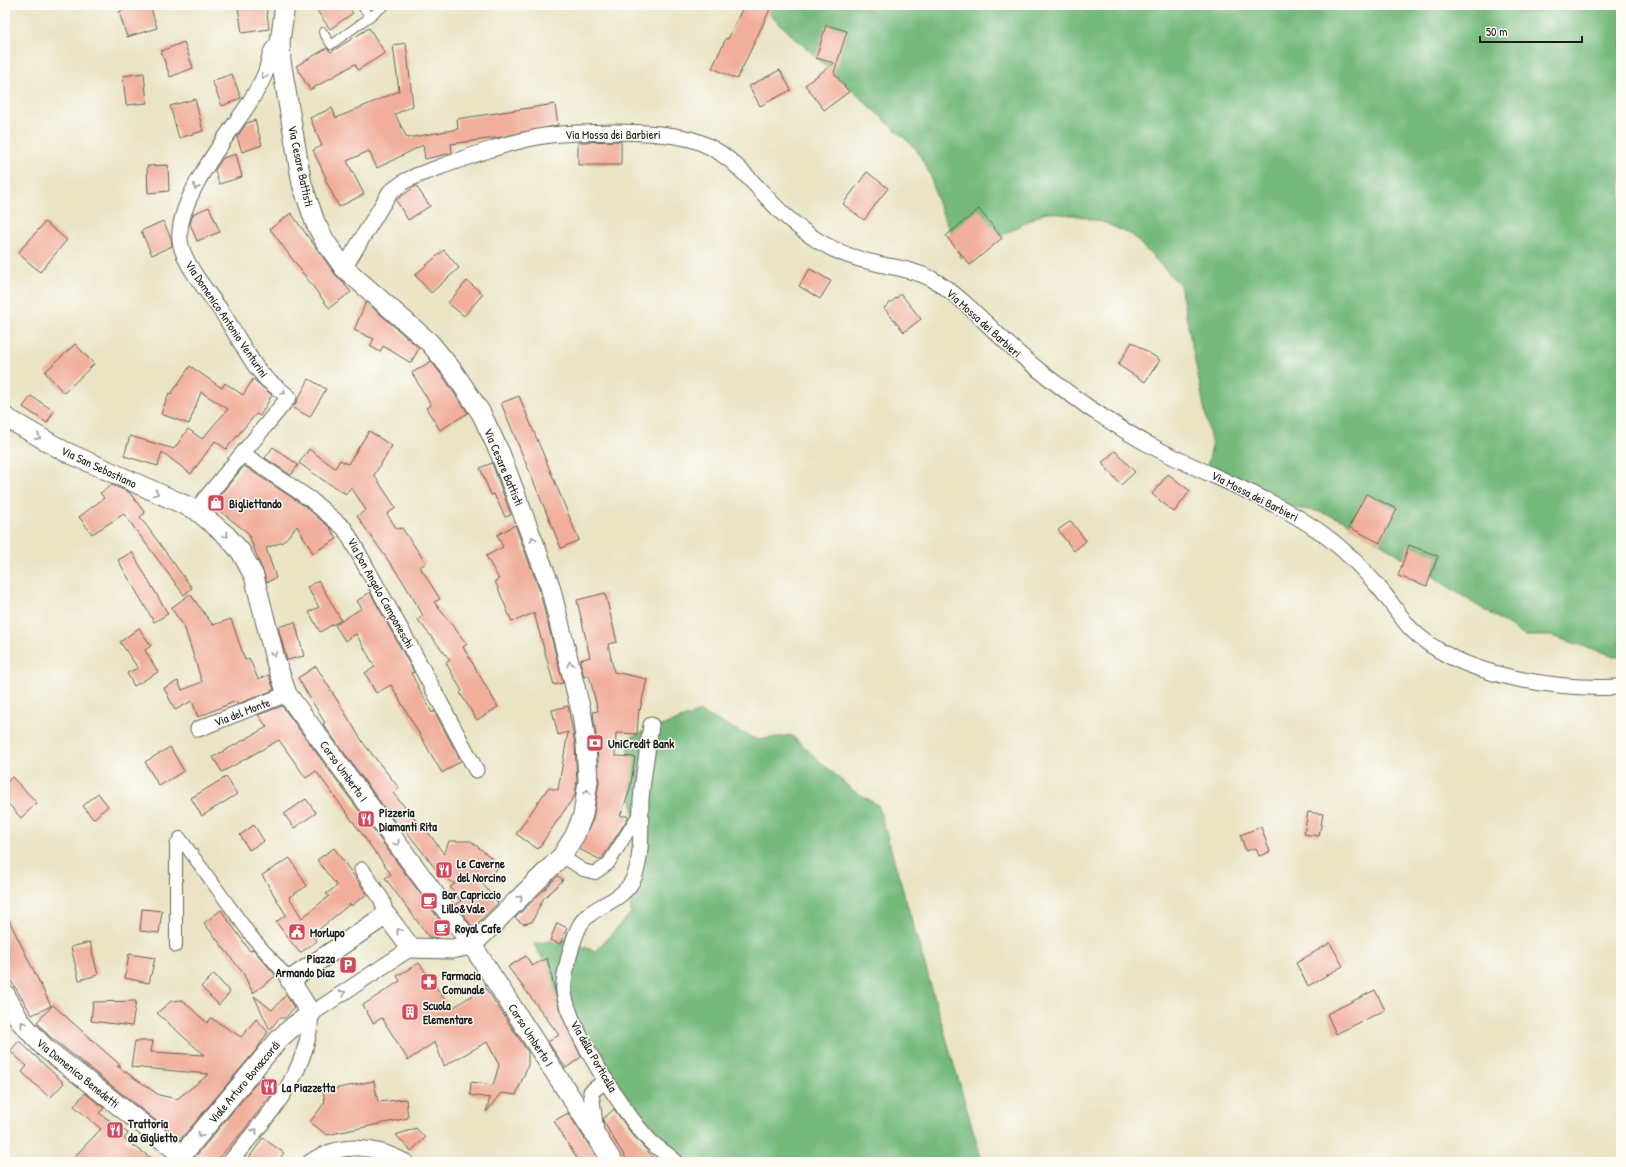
<svg xmlns="http://www.w3.org/2000/svg" width="1626" height="1167" font-family="'Patrick Hand',sans-serif">
<style>
.forest{fill:#75b97d;stroke:#486a4c}
.building{fill:#f1ae9b}
.lines{fill:none;stroke-linecap:round;stroke-linejoin:round}
.service-casing{stroke:#646257;stroke-width:10}
.pedestrian-casing{stroke:#646257;stroke-width:14}
.minor-casing{stroke:#646257;stroke-width:17}
.tertiary-casing{stroke:#646257;stroke-width:21}
.service{stroke:#fff;stroke-width:8}
.pedestrian{stroke:#fff;stroke-width:12}
.minor{stroke:#fff;stroke-width:15}
.tertiary{stroke:#fff;stroke-width:19}
.oneway{stroke:#999}
.labels{text-anchor:middle;dominant-baseline:central;stroke-width:3;stroke-linejoin:round;paint-order:stroke}
.street-label{font-size:12px;fill:#1c1c1c;stroke:#fdfcf7}
.poi-label{font-size:12px;font-weight:bold;fill:#1c1c1c;stroke:#fdfcf7;text-anchor:start}
</style>
<rect width="100%" height="100%" fill="#fdfcf7"/>
<filter id="ink" filterUnits="userSpaceOnUse"><feTurbulence type="fractalNoise" baseFrequency=".025" numOctaves="2"/><feDisplacementMap in="SourceGraphic" scale="8" xChannelSelector="R" yChannelSelector="G"/><feConvolveMatrix kernelMatrix="1 2 1 2 8 2 1 2 1" color-interpolation-filters="sRGB"/></filter>
<filter id="wash" filterUnits="userSpaceOnUse"><feTurbulence type="fractalNoise" baseFrequency=".012" numOctaves="4" result="noise"/><feDisplacementMap in="SourceGraphic" scale="16" xChannelSelector="R" yChannelSelector="G"/><feGaussianBlur stdDeviation="0.9" result="paint"/><feColorMatrix in="noise" values="0 0 0 0 0 0 0 0 0 0 0 0 0 0 0 0 0 1.4 0 .05"/><feComposite in="paint" operator="in"/></filter>
<g filter="url(#wash)">
<rect width="100%" height="100%" fill="#eae4c5"/>
<path class="forest" d="M 759,5 L 1621,5 L 1621,658 L 1551,636 L 1525,636 L 1344,520 L 1316,511 L 1286,507 L 1205,473 L 1212,447 L 1180,285 L 1132,235 L 1105,223 L 1079,216 L 1045,212 L 961,258 L 938,203 L 930,174 L 916,149 Z
M 700,712 L 757,740 L 791,735 L 852,790 L 878,805 L 981,1157 L 981,1162 L 677,1162 L 621,1088 L 544,1002 L 548,968 L 534,944 L 562,939 L 595,951 L 631,913 L 630,879 L 636,844 L 627,738 Z"/>
<g id="blocks">
<path class="building" d="M 139,5 L 150,5 L 157,28 L 127,37 L 119,12 Z
M 251,5 L 266,5 L 269,29 L 242,33 L 238,7 Z
M 313,5 L 347,5 L 353,13 L 330,29 Z
M 744,5 L 772,5 L 737,79 L 712,68 L 726,38 L 728,39 Z
M 826,25 L 847,31 L 834,73 L 849,92 L 824,110 L 805,85 L 834,63 L 816,58 Z
M 369,28 L 385,53 L 358,70 L 355,64 L 310,90 L 296,66 L 327,48 L 331,52 Z
M 184,42 L 193,68 L 170,77 L 161,51 Z
M 406,43 L 413,106 L 395,114 L 407,138 L 458,129 L 457,119 L 555,104 L 558,125 L 502,137 L 451,144 L 452,153 L 425,159 L 423,145 L 377,168 L 369,151 L 347,161 L 364,194 L 339,207 L 325,179 L 326,178 L 313,150 L 322,146 L 310,118 L 332,108 L 336,118 L 399,91 L 393,45 Z
M 780,70 L 791,90 L 760,106 L 749,86 Z
M 144,73 L 147,103 L 126,105 L 123,76 Z
M 232,74 L 241,98 L 222,106 L 212,81 Z
M 195,99 L 203,131 L 179,138 L 170,106 Z
M 255,120 L 262,145 L 242,152 L 237,137 L 247,123 Z
M 621,141 L 621,165 L 578,165 L 578,142 Z
M 236,154 L 242,177 L 219,184 L 215,170 L 223,158 Z
M 168,165 L 169,191 L 148,193 L 147,166 Z
M 867,172 L 888,188 L 864,220 L 843,204 Z
M 416,186 L 430,206 L 408,220 L 396,200 Z
M 209,207 L 220,232 L 197,241 L 190,224 L 193,214 Z
M 979,209 L 1002,238 L 970,265 L 946,236 Z
M 291,213 L 335,274 L 351,292 L 329,308 L 270,229 Z
M 163,221 L 171,238 L 172,246 L 152,255 L 141,231 Z
M 45,222 L 67,240 L 40,272 L 18,253 Z
M 444,250 L 459,268 L 431,293 L 415,275 Z
M 810,269 L 831,281 L 820,299 L 799,286 Z
M 467,281 L 483,294 L 464,316 L 448,303 Z
M 901,294 L 921,319 L 904,332 L 884,308 Z
M 366,302 L 419,348 L 411,363 L 383,346 L 380,352 L 370,346 L 374,339 L 354,330 Z
M 1132,342 L 1160,360 L 1145,382 L 1118,365 Z
M 75,344 L 94,364 L 64,393 L 45,372 Z
M 431,361 L 444,378 L 468,413 L 440,430 L 426,408 L 431,405 L 412,373 Z
M 190,366 L 222,388 L 225,383 L 243,395 L 253,379 L 272,395 L 260,416 L 256,414 L 226,449 L 215,441 L 191,474 L 162,452 L 158,466 L 124,456 L 130,436 L 174,449 L 188,429 L 202,439 L 228,409 L 201,392 L 189,424 L 161,414 L 169,393 L 171,394 Z
M 309,379 L 326,389 L 310,417 L 293,408 Z
M 31,396 L 54,411 L 47,423 L 23,407 Z
M 519,396 L 579,540 L 561,548 L 501,403 Z
M 369,431 L 392,446 L 374,475 L 396,508 L 387,514 L 397,529 L 402,528 L 426,563 L 420,567 L 440,599 L 434,602 L 467,644 L 463,647 L 498,707 L 477,720 L 460,693 L 462,691 L 446,663 L 450,660 L 418,620 L 423,615 L 402,580 L 357,516 L 366,510 L 351,487 L 346,494 L 323,480 L 299,463 L 309,449 L 335,468 L 340,460 L 348,464 Z
M 273,447 L 298,465 L 291,475 L 265,458 Z
M 1115,451 L 1135,472 L 1121,485 L 1102,463 Z
M 492,463 L 511,515 L 505,517 L 494,494 L 491,495 L 480,468 Z
M 244,466 L 305,506 L 330,528 L 337,539 L 313,553 L 297,526 L 283,542 L 266,548 L 276,578 L 267,582 L 248,533 L 212,505 Z
M 1168,474 L 1190,491 L 1174,512 L 1152,494 Z
M 112,485 L 129,492 L 145,513 L 140,517 L 192,588 L 184,595 L 124,514 L 92,534 L 79,517 L 104,498 L 100,493 Z
M 1366,494 L 1397,509 L 1380,543 L 1349,527 Z
M 1071,521 L 1086,541 L 1074,551 L 1058,530 Z
M 515,525 L 539,589 L 563,683 L 554,685 L 534,613 L 512,622 L 495,581 L 499,579 L 486,556 L 503,547 L 497,535 Z
M 1409,545 L 1438,556 L 1427,586 L 1398,576 Z
M 132,552 L 168,614 L 154,622 L 118,560 Z
M 319,581 L 341,620 L 320,632 L 309,612 L 319,607 L 307,587 Z
M 370,592 L 414,672 L 411,673 L 432,713 L 434,711 L 461,761 L 442,773 L 391,685 L 376,693 L 365,673 L 375,667 L 356,634 L 345,641 L 335,625 L 362,608 L 357,601 Z
M 605,593 L 617,642 L 608,644 L 614,672 L 647,679 L 640,710 L 639,709 L 637,734 L 616,733 L 615,756 L 635,757 L 630,790 L 620,816 L 628,816 L 628,818 L 601,860 L 579,849 L 593,819 L 599,782 L 597,743 L 593,712 L 598,711 L 589,675 L 584,677 L 580,660 L 590,657 L 577,600 Z
M 190,594 L 213,625 L 231,619 L 245,660 L 249,658 L 258,679 L 269,675 L 274,690 L 238,704 L 236,701 L 198,717 L 192,701 L 175,710 L 164,688 L 178,681 L 182,690 L 202,682 L 184,626 L 171,608 Z
M 295,622 L 304,656 L 287,660 L 278,627 Z
M 139,628 L 151,646 L 145,650 L 158,672 L 134,686 L 127,673 L 138,668 L 120,642 Z
M 316,666 L 364,744 L 399,788 L 393,793 L 420,825 L 422,824 L 444,854 L 449,841 L 471,841 L 501,866 L 481,882 L 498,903 L 473,928 L 456,904 L 461,901 L 450,887 L 455,884 L 438,872 L 400,823 L 397,825 L 323,724 L 325,723 L 298,678 Z
M 282,706 L 447,930 L 437,938 L 429,937 L 385,878 L 391,874 L 316,771 L 306,778 L 279,740 L 222,772 L 213,757 L 267,727 L 258,715 Z
M 568,706 L 575,745 L 577,781 L 575,795 L 538,849 L 516,834 L 548,788 L 558,790 L 568,732 L 558,735 L 552,710 Z
M 170,747 L 184,771 L 159,786 L 145,762 Z
M 12,777 L 37,803 L 21,818 L 5,800 L 5,784 Z
M 226,777 L 237,794 L 202,816 L 191,798 Z
M 98,793 L 108,806 L 93,819 L 83,806 Z
M 306,799 L 316,813 L 294,828 L 284,814 Z
M 1308,812 L 1323,814 L 1319,836 L 1304,834 Z
M 254,825 L 264,841 L 249,850 L 240,835 Z
M 1261,827 L 1270,852 L 1259,856 L 1256,848 L 1246,851 L 1240,835 Z
M 334,848 L 367,894 L 351,906 L 350,904 L 312,935 L 317,941 L 300,953 L 276,922 L 286,915 L 262,875 L 290,858 L 307,886 L 289,897 L 302,918 L 329,896 L 326,894 L 337,886 L 317,860 Z
M 558,876 L 563,880 L 543,899 L 532,922 L 523,924 L 515,918 Z
M 142,909 L 162,911 L 159,933 L 140,931 Z
M 221,910 L 250,951 L 253,949 L 276,976 L 253,993 L 243,973 L 204,923 Z
M 5,912 L 51,1006 L 32,1015 L 5,971 Z
M 557,923 L 567,928 L 560,944 L 550,940 Z
M 90,942 L 98,975 L 79,980 L 71,947 Z
M 1330,943 L 1343,966 L 1308,986 L 1296,963 Z
M 129,954 L 155,958 L 149,983 L 125,978 Z
M 526,956 L 532,966 L 547,958 L 560,1011 L 581,1057 L 566,1068 L 548,1042 L 559,1035 L 508,967 Z
M 419,963 L 451,1009 L 485,987 L 528,1052 L 528,1065 L 516,1095 L 501,1093 L 486,1112 L 490,1098 L 470,1095 L 471,1082 L 493,1085 L 499,1065 L 487,1042 L 444,1066 L 435,1042 L 408,1060 L 382,1018 L 373,1023 L 363,1005 L 400,981 L 397,976 Z
M 214,974 L 230,992 L 219,1005 L 201,987 Z
M 1375,990 L 1385,1010 L 1336,1034 L 1327,1014 Z
M 286,995 L 294,1008 L 285,1018 L 279,1018 L 270,1030 L 254,996 L 272,1010 Z
M 182,1000 L 207,1023 L 211,1018 L 241,1037 L 256,1019 L 268,1032 L 257,1049 L 180,1140 L 48,1035 L 37,1022 L 53,1005 L 121,1066 L 117,1066 L 159,1095 L 177,1099 L 209,1074 L 131,1067 L 135,1041 L 153,1041 L 151,1052 L 204,1055 L 157,1013 L 171,1001 Z
M 136,1001 L 132,1026 L 91,1021 L 93,1002 Z
M 19,1041 L 64,1083 L 50,1098 L 22,1072 L 27,1066 L 10,1051 Z
M 263,1075 L 276,1089 L 244,1130 L 215,1162 L 191,1162 Z
M 374,1081 L 378,1102 L 406,1099 L 408,1118 L 327,1135 L 310,1122 L 325,1102 L 323,1091 Z
M 85,1093 L 104,1108 L 99,1113 L 128,1133 L 124,1139 L 157,1162 L 78,1162 L 75,1156 L 101,1129 L 74,1106 Z
M 614,1109 L 632,1134 L 657,1162 L 628,1162 L 604,1123 L 603,1119 Z
M 568,1113 L 600,1162 L 579,1162 L 554,1121 Z
M 416,1128 L 425,1138 L 411,1151 L 396,1135 Z
M 263,1138 L 284,1153 L 277,1162 L 246,1162 Z
M 351,1157 L 353,1162 L 330,1162 L 336,1160 Z"/>
</g>
</g>
<g filter="url(#ink)">
<use href="#blocks" fill-opacity="0" stroke="#646257" stroke-width="1"/>
<g class="lines">
<defs>
<path id="service" d="M 361,5 L 370,17
M 323,32 L 331,45 L 386,5"/>
<path id="pedestrian" d="M 562,856 L 583,870 L 595,873 L 608,864 L 641,811
M 176,946 L 176,845 L 180,838 L 252,937 L 290,980"/>
<path id="minor" d="M 344,268 L 390,192 L 405,181 L 418,175 C 457,161 497,145 538,137 C 563,132 589,133 614,132 C 640,132 665,133 690,139 C 731,150 753,185 781,212 C 793,223 807,234 820,242 C 838,253 859,260 879,264 C 897,268 915,270 932,279 C 960,295 983,321 1006,342 C 1032,366 1060,387 1088,407 C 1108,420 1127,433 1148,444 C 1203,474 1263,493 1316,529 C 1341,546 1362,567 1381,590 C 1392,603 1400,617 1411,629 C 1459,677 1556,690 1621,687
M 243,454 L 310,499 L 345,529 L 410,646 L 476,770
M 196,510 L 289,397 L 266,379 L 256,367 C 245,350 235,333 224,315 C 210,294 183,265 180,240 C 176,201 225,139 246,108 C 253,97 260,86 265,74 C 271,59 266,53 280,42
M 651,725 C 648,749 643,775 641,800 C 640,824 643,852 635,875 C 624,904 593,903 580,925 C 573,938 562,978 564,992 C 569,1029 624,1113 650,1141 C 658,1149 668,1154 676,1162
M 198,729 L 287,694
M 362,870 L 382,900 L 386,915
M 596,1132 L 591,1092 L 606,1080
M 230,1162 C 267,1116 308,1076 311,1014 L 411,948
M 310,1162 C 341,1142 375,1145 406,1162"/>
<path id="tertiary" d="M 285,5 L 280,42 L 281,61 L 302,184 L 315,222 L 325,241 L 344,268 L 430,343 L 453,371 L 481,413 L 500,453 L 550,586 L 582,715 L 586,744 L 588,782 L 583,815 L 575,835 L 562,856 L 472,945
M 5,417 L 64,451 L 196,510 L 226,535 L 241,552 L 254,576 L 275,659 L 287,694 L 472,945 L 613,1162
M 5,994 L 20,1021 L 45,1048 L 182,1155 L 280,1038 L 295,1025 L 311,1014 L 290,980 L 386,915 L 411,948 L 452,949 L 472,945"/>
</defs>
<use href="#service" class="service-casing"/>
<use href="#pedestrian" class="pedestrian-casing"/>
<use href="#minor" class="minor-casing"/>
<use href="#tertiary" class="tertiary-casing"/>
<use href="#service" class="service"/>
<use href="#pedestrian" class="pedestrian"/>
<use href="#minor" class="minor"/>
<use href="#tertiary" class="tertiary"/>
</g>
<defs><path id="oneway-chevron" d="M-2-3.5L2.5 0L-2 3.5" fill="none" stroke-width="1.6" stroke-linecap="round" stroke-linejoin="round"/></defs>
<g class="oneway">
<use href="#oneway-chevron" transform="translate(264 76) rotate(114)"/>
<use href="#oneway-chevron" transform="translate(196 187) rotate(117)"/>
<use href="#oneway-chevron" transform="translate(283 392) rotate(37)"/>
<use href="#oneway-chevron" transform="translate(38 437) rotate(29)"/>
<use href="#oneway-chevron" transform="translate(156 493) rotate(23)"/>
<use href="#oneway-chevron" transform="translate(226 535) rotate(46)"/>
<use href="#oneway-chevron" transform="translate(533 539) rotate(-111)"/>
<use href="#oneway-chevron" transform="translate(274 654) rotate(76)"/>
<use href="#oneway-chevron" transform="translate(570 664) rotate(-103)"/>
<use href="#oneway-chevron" transform="translate(587 792) rotate(-83)"/>
<use href="#oneway-chevron" transform="translate(397 843) rotate(54)"/>
<use href="#oneway-chevron" transform="translate(520 898) rotate(-45)"/>
<use href="#oneway-chevron" transform="translate(399 931) rotate(-127)"/>
<use href="#oneway-chevron" transform="translate(343 993) rotate(-33)"/>
<use href="#oneway-chevron" transform="translate(23 1024) rotate(-127)"/>
<use href="#oneway-chevron" transform="translate(255 1131) rotate(-51)"/>
<use href="#oneway-chevron" transform="translate(200 1135) rotate(130)"/>
</g>
</g>
<defs>
<symbol id="shop-square" viewBox="-11 -11 22 22"><rect x="-9" y="-9" width="18" height="18" rx="4" fill="#d1495b" stroke="#fdfcf7"/><path d="M-5-2.5h2.3a2.7 3.5 0 0 1 5.4 0H5L5.5 6h-11ZM-1.5-2.5h3a1.5 2.3 0 0 0-3 0Z" fill="#fff"/></symbol>
<symbol id="bank-square" viewBox="-11 -11 22 22"><rect x="-9" y="-9" width="18" height="18" rx="4" fill="#d1495b" stroke="#fdfcf7"/><path d="M-6-4H6V4H-6ZM0-2.3a2.3 2.3 0 1 0 0 4.6a2.3 2.3 0 1 0 0-4.6Z" fill="#fff"/></symbol>
<symbol id="restaurant-square" viewBox="-11 -11 22 22"><rect x="-9" y="-9" width="18" height="18" rx="4" fill="#d1495b" stroke="#fdfcf7"/><path d="M-5-6h1v4h1v-4h1v4h1v-4h1v5L-1.5 .5V6h-2V.5L-5-1ZM5-6V6H3V1.5H1.5Q1.5-4 5-6Z" fill="#fff"/></symbol>
<symbol id="cafe-square" viewBox="-11 -11 22 22"><rect x="-9" y="-9" width="18" height="18" rx="4" fill="#d1495b" stroke="#fdfcf7"/><path d="M-5.5-4.5H6V0H3Q3 3.5 0 3.5H-2.5Q-5.5 3.5-5.5 0ZM3-3.2v2h1.7v-2ZM-6 4.5H4V6H-6Z" fill="#fff"/></symbol>
<symbol id="civic-square" viewBox="-11 -11 22 22"><rect x="-9" y="-9" width="18" height="18" rx="4" fill="#d1495b" stroke="#fdfcf7"/><path d="M-.6-6.5H3V-4.5H.6V-3L4-1V1h2V6H-6V1h2V-1L-.6-3ZM-1.2 2.5V6h2.4V2.5Z" fill="#fff"/></symbol>
<symbol id="parking-square" viewBox="-11 -11 22 22"><rect x="-9" y="-9" width="18" height="18" rx="4" fill="#d1495b" stroke="#fdfcf7"/><path d="M-3.5-5.5H1a3.5 3.5 0 0 1 0 7H-1V5.5H-3.5ZM-1-3.4V-.6H.8a1.4 1.4 0 0 0 0-2.8Z" fill="#fff"/></symbol>
<symbol id="pharmacy-square" viewBox="-11 -11 22 22"><rect x="-9" y="-9" width="18" height="18" rx="4" fill="#d1495b" stroke="#fdfcf7"/><path d="M-2-6h4v4h4v4h-4v4h-4v-4h-4v-4h4Z" fill="#fff"/></symbol>
<symbol id="building-square" viewBox="-11 -11 22 22"><rect x="-9" y="-9" width="18" height="18" rx="4" fill="#d1495b" stroke="#fdfcf7"/><path d="M-4-6H4V6H1V3H-1V6H-4ZM-2.5-4.3h1.7v1.8h-1.7ZM.8-4.3h1.7v1.8H.8ZM-2.5-1h1.7V.8h-1.7ZM.8-1h1.7V.8H.8Z" fill="#fff"/></symbol>
</defs>
<g fill-rule="evenodd">
<use href="#shop-square" x="206" y="493" width="20" height="20"/>
<use href="#bank-square" x="585" y="733" width="20" height="20"/>
<use href="#restaurant-square" x="356" y="809" width="20" height="20"/>
<use href="#restaurant-square" x="434" y="860" width="20" height="20"/>
<use href="#cafe-square" x="419" y="891" width="20" height="20"/>
<use href="#cafe-square" x="432" y="918" width="20" height="20"/>
<use href="#civic-square" x="287" y="922" width="20" height="20"/>
<use href="#parking-square" x="338" y="955" width="20" height="20"/>
<use href="#pharmacy-square" x="419" y="972" width="20" height="20"/>
<use href="#building-square" x="400" y="1002" width="20" height="20"/>
<use href="#restaurant-square" x="259" y="1077" width="20" height="20"/>
<use href="#restaurant-square" x="105" y="1120" width="20" height="20"/>
</g>
<g class="labels">
<g class="street-label">
<text x="613" y="134">Via Mossa dei Barbieri</text>
<text transform="translate(301 166) rotate(78)">Via Cesare Battisti</text>
<text transform="translate(227 319) rotate(56)">Via Domenico Antonio Venturini</text>
<text transform="translate(984 323) rotate(42)">Via Mossa dei Barbieri</text>
<text transform="translate(99 467) rotate(25)">Via San Sebastiano</text>
<text transform="translate(504 467) rotate(67)">Via Cesare Battisti</text>
<text transform="translate(1255 496) rotate(27)">Via Mossa dei Barbieri</text>
<text transform="translate(381 593) rotate(61)">Via Don Angelo Camponeschi</text>
<text transform="translate(242 712) rotate(-21)">Via del Monte</text>
<text transform="translate(344 771) rotate(54)">Corso Umberto I</text>
<text transform="translate(531 1035) rotate(57)">Corso Umberto I</text>
<text transform="translate(594 1056) rotate(60)">Via della Porticella</text>
<text transform="translate(78 1073) rotate(39)">Via Domenico Benedetti</text>
<text transform="translate(244 1082) rotate(-50)">Viale Arturo Bonaccordi</text>
</g>
<g class="poi-label">
<text x="229" y="503">Bigliettando</text>
<text x="608" y="743">UniCredit Bank</text>
<text x="379" y="812">Pizzeria<tspan x="379" dy="14">Diamanti Rita</tspan></text>
<text x="457" y="863">Le Caverne<tspan x="457" dy="14">del Norcino</tspan></text>
<text x="442" y="894">Bar Capriccio<tspan x="442" dy="14">Lillo&amp;Vale</tspan></text>
<text x="455" y="928">Royal Cafe</text>
<text x="310" y="932">Morlupo</text>
<text x="335" y="958" text-anchor="end">Piazza<tspan x="335" dy="14">Armando Diaz</tspan></text>
<text x="442" y="975">Farmacia<tspan x="442" dy="14">Comunale</tspan></text>
<text x="423" y="1005">Scuola<tspan x="423" dy="14">Elementare</tspan></text>
<text x="282" y="1087">La Piazzetta</text>
<text x="128" y="1123">Trattoria<tspan x="128" dy="14">da Giglietto</tspan></text>
</g>
</g>
<rect width="1626" height="1167" fill="none" stroke="#fdfcf7" stroke-width="20"/>
<path d="M1480 36v6h102v-6" fill="none" stroke="#1c1c1c" stroke-width="2"/>
<text x="1486" y="36" font-size="12" fill="#1c1c1c" stroke="#fdfcf7" stroke-width="3" paint-order="stroke">50 m</text>
</svg>
